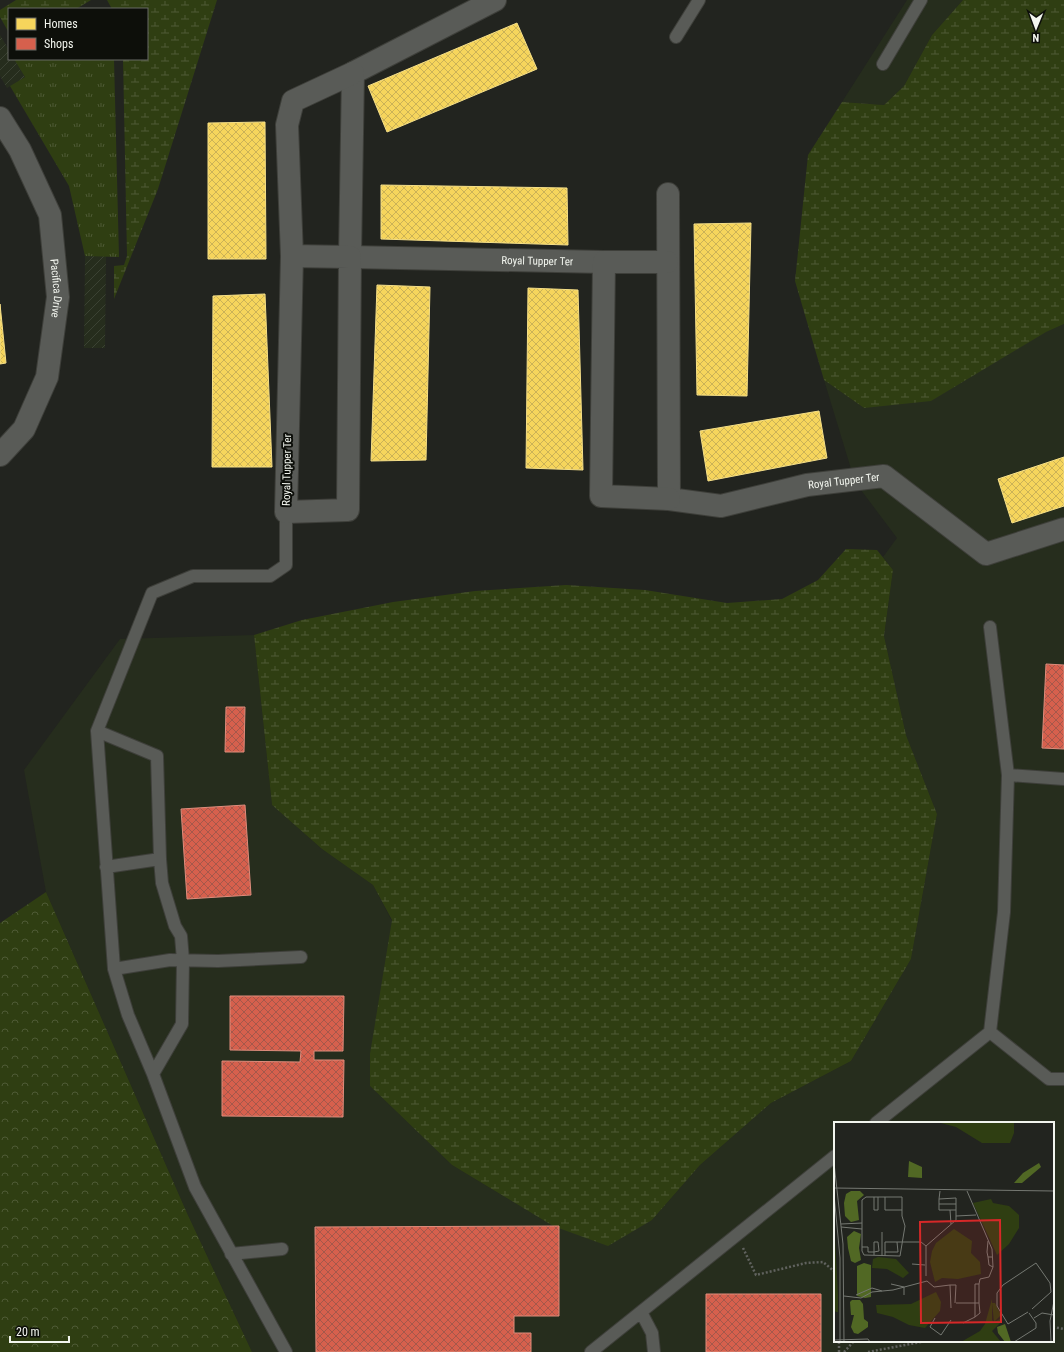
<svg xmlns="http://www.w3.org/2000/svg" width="1064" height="1352" font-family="'Roboto Condensed',sans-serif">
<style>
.built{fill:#262d1d;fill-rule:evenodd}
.industrial{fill:url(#industrial-furrows)}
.forest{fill:url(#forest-crowns)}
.wetland{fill:url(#wetland-marsh)}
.park{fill:url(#park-tufts)}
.homes{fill:url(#homes-cross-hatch);stroke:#f5df88}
.shops{fill:url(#shops-cross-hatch);stroke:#de8d7d}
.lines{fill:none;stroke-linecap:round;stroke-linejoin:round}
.lane-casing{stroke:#3e3f3a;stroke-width:14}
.street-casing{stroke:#3e3f3a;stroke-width:24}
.path{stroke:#60625e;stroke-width:2.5;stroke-dasharray:2 2;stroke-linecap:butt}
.lane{stroke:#595b57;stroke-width:12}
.street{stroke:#595b57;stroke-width:22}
.labels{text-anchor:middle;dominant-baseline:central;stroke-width:4;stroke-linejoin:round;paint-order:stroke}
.street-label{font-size:11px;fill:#f2f5ee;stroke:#0d0f0a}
.inset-road{fill:none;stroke:#757872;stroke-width:1}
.view{fill:#d62828;fill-opacity:0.15;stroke:#d62828;stroke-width:2}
.inset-edge{fill:none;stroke:#f2f5ee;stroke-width:2}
</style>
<defs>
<pattern id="industrial-furrows" width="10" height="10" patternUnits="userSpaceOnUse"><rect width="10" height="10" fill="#262d1d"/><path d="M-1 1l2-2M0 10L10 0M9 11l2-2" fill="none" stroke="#3b4233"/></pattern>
<pattern id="forest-crowns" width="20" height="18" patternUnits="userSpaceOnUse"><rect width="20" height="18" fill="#2f3e12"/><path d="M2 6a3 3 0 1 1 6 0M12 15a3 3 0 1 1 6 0" fill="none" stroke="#4e5a35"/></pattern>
<pattern id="wetland-marsh" width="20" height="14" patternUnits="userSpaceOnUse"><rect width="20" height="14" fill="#2f3e12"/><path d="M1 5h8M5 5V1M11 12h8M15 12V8" fill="none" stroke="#4e5a35"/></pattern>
<pattern id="park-tufts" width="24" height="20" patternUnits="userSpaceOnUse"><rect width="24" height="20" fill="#2f3e12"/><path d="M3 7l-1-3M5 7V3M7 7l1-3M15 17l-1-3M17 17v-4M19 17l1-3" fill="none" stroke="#4e5a35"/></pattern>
<pattern id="homes-cross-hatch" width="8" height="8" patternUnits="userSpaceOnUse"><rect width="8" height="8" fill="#f6d55c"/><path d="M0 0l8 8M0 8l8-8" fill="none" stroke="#cbb257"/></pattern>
<pattern id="shops-cross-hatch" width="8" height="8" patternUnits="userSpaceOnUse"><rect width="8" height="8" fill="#d6604d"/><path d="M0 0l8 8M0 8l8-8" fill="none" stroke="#a5584b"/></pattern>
</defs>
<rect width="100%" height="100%" fill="#22241f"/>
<path class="built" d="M 907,0 L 963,0 L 932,35 L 904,86 L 884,105 L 842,102 Z
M 1064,324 L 1064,1352 L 252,1352 L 187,1213 L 46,892 L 24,770 L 120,639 L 254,635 L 272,805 L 322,849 L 373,885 L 392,921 L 370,1086 L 452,1165 L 553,1226 L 652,1220 L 700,1165 L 771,1103 L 851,1061 L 911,959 L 937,814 L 906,735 L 884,636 L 893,570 L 883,557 L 897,538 L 855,482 L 824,380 L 864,408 ZM 835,1123 L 1053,1123 L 1053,1341 L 835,1341 Z"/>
<path class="industrial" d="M 0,35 L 9,50 L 9,59 L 14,59 L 25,77 L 7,88 L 0,76 Z
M 85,256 L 106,256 L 105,348 L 84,348 Z"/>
<path class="forest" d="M 46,892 L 187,1213 L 252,1352 L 0,1352 L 0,923 Z"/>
<path class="wetland" d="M 16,0 L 91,0 L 76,9 L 9,9 L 9,33 L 0,17 L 0,10 Z
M 107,0 L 217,0 L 158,189 L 114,299 L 114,266 L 124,265 L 127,256 L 123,59 L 147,59 L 147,9 L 112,9 Z
M 963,0 L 1064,0 L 1064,324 L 1046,332 L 931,401 L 864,408 L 824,380 L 795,281 L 808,155 L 842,102 L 884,105 L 904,86 L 932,35 Z
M 846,549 L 877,550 L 893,570 L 884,636 L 906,735 L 937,814 L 911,959 L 851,1061 L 771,1103 L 700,1165 L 652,1220 L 608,1246 L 553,1226 L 452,1165 L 370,1086 L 370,1054 L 392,920 L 373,885 L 322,849 L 272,805 L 254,635 L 302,620 L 393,602 L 475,591 L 566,585 L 645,590 L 727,603 L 782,599 L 818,580 Z"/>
<path class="park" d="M 14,59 L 114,59 L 119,257 L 85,256 L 69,186 L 10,86 L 25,77 Z"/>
<path class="homes" d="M 517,23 L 537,69 L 387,132 L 368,86 Z
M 265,122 L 266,259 L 208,259 L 208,123 Z
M 381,185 L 567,188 L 568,245 L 381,239 Z
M 751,223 L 747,396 L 697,395 L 694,224 Z
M 377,285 L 430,287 L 426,460 L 371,461 Z
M 528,288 L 578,290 L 583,470 L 526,468 Z
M 265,294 L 272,467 L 212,467 L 213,296 Z
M 0,304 L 6,363 L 0,364 Z
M 819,411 L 827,458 L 708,481 L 700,431 Z
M 1064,457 L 1064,506 L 1012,523 L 998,479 Z"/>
<path class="shops" d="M 1046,664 L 1064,665 L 1064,749 L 1042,748 Z
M 226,707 L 245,707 L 244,752 L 225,752 Z
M 245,805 L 251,895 L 187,899 L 181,809 Z
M 230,996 L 344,996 L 343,1051 L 314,1051 L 314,1060 L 344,1060 L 343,1117 L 222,1116 L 222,1061 L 300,1062 L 301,1051 L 230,1050 Z
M 559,1226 L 559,1316 L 514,1316 L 514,1333 L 531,1333 L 531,1352 L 316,1352 L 315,1227 Z
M 706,1294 L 821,1294 L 821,1352 L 706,1352 Z"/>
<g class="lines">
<defs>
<path id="lane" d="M 676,37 L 699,0
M 883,64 L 921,0
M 286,512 L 286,565 L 270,576 L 193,576 L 152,593 L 97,731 L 114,969 L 128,1015 L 153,1074 L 195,1187 L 286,1352
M 97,731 L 157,756 L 160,859
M 1008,775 L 1064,779
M 106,867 L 160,859 L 162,883 L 175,926 L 181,936 L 183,960 L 182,1024 L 153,1074
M 114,969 L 170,960 L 218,961 L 301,957
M 990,1032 L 1049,1079 L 1064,1079
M 876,1123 L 990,1032 L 1004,912 L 1008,775 L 990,627
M 231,1254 L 282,1249
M 641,1312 L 652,1333 L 654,1352
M 591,1352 L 835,1156"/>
<g id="street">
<path id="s1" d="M 495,0 L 353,73 L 350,257 L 604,262"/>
<path id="s2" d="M 0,118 L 20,150 L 50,215 L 58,297 L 47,377 L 24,429 L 0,455"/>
<path id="s3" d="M 668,194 L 669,499 L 721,506 L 807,485 L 884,476 L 986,554 L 1064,529"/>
<path d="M 292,256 L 286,512 L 348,510 L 350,257 L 292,256 L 287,125 L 293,101 L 353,73"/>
<path d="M 667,262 L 604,262 L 601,496 L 669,499"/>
</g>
</defs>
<use href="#lane" class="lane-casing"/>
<use href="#street" class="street-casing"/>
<path class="path" d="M 743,1248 L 756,1275 L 806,1263 L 823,1262 L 835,1272
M 1053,1327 L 1064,1329
M 839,1352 L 839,1341
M 844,1352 L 854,1341
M 868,1352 L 926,1341"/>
<use href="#lane" class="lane"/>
<use href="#street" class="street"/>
</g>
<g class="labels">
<g class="street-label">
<text stroke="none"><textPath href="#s1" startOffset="531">Royal Tupper Ter</textPath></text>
<text stroke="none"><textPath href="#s2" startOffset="183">Pacifica Drive</textPath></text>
<text transform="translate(287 470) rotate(-89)">Royal Tupper Ter</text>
<text stroke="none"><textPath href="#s3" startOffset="483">Royal Tupper Ter</textPath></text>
</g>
</g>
<g transform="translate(834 1122)">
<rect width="220" height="220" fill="#22241f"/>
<path d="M 157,77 L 159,81 L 175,84 L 185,93 L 185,106 L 175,122 L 163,133 L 139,81 Z" fill="#2f3e12"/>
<path d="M 103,0 L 180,0 L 180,11 L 176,21 L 148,21 L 122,5 ZM 0,97 L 4,173 L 4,190 L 2,190 L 0,188 ZM 120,107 L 138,119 L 137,131 L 146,140 L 147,152 L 124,157 L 108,156 L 101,160 L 96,140 L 98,129 L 102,121 ZM 44,135 L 62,137 L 75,151 L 69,156 L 53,147 L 38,146 L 39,137 ZM 102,170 L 107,180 L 106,189 L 91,206 L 75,203 L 59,195 L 43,191 L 42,183 L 77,182 ZM 158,177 L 158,198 L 160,200 L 166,197 L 168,199 L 158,209 L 167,220 L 127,220 L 146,209 L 151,202 Z" fill="#2f3e12"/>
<path d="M 158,181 L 161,181 L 167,193 L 160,200 Z" fill="#2f3e12"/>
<path d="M 75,39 L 88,45 L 88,56 L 74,55 ZM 205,41 L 207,45 L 188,61 L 180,61 L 189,51 ZM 17,69 L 26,69 L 30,73 L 23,79 L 25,98 L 17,100 L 11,94 L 10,81 L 12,72 ZM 20,109 L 27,112 L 25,126 L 27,138 L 21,141 L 17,139 L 14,126 L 13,115 ZM 30,141 L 37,143 L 37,175 L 31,176 L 23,174 L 23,144 ZM 18,178 L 26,178 L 29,182 L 30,197 L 34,200 L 34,205 L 24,212 L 20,211 L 17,205 L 20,193 L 17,193 L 16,180 ZM 171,202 L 177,220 L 171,220 L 164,211 L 163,205 Z" fill="#516824"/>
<path class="inset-road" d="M 0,41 L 9,122 L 10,220M 0,66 L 220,69M 133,69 L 158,127 L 159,145 L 155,155 L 146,157 L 145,162M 0,72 L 6,136 L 6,220M 32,75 L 68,75 L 68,94 L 71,104 L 66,134 L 30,133 L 28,129 L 28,78 ZM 40,75 L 40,88 L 44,88 L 44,75M 51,75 L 51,88 L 68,88M 105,77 L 105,88 L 122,88M 105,82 L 122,82M 116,88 L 117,102M 122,94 L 142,93M 220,99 L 220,116M 7,102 L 28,101M 7,105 L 28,107M 48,110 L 48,134M 154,119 L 153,130 L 154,135 L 158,135M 28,125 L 34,125 L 34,130 L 40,130 L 45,129 L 44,120 L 40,120 L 40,133M 51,130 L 64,130 L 63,120M 51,134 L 51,120 L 87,120 L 92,124M 154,135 L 155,143 L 159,145M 78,142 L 91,143M 92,154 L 92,124 L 122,98 L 122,76 L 105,77 L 106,69M 57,162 L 70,165 L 70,173M 116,163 L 122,163 L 121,181M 22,173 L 38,166 L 48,169M 10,174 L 27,176 L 38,170 L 59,168 L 93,159 L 100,165 L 116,163 L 117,186M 122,181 L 141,181 L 141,195 L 129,201M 194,190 L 174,202 L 163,184 L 163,171 L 169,163 L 202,141 L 216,161 L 217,170 L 198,187M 141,195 L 146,191 L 145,181 L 141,181 L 141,162 L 145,162 L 145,181M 101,196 L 96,205 L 107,213 L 117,198M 200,196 L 208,191 L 220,193M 0,218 L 34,217 L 36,220M 180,220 L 202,206 L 202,201 L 195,191M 217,220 L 216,199 L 220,179"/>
<path class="view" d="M 166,98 L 167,200 L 87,201 L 86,100 Z"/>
<rect width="220" height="220" class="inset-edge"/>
</g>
<rect x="8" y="8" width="140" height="52" fill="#0d0f0a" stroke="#696b65"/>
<rect x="16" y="18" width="20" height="12" fill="#f6d55c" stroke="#696b65"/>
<text x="44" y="28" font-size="12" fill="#f2f5ee">Homes</text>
<rect x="16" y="38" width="20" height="12" fill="#d6604d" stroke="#696b65"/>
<text x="44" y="48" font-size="12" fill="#f2f5ee">Shops</text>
<g transform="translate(1036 28) rotate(181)" stroke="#0d0f0a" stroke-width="3" paint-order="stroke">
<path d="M0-3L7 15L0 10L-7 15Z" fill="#f2f5ee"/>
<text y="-6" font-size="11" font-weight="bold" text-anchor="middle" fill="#f2f5ee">N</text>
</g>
<path d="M10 1336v6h59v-6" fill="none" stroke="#f2f5ee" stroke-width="2"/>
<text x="16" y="1336" font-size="12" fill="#f2f5ee" stroke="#0d0f0a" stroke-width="3" paint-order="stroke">20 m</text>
</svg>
